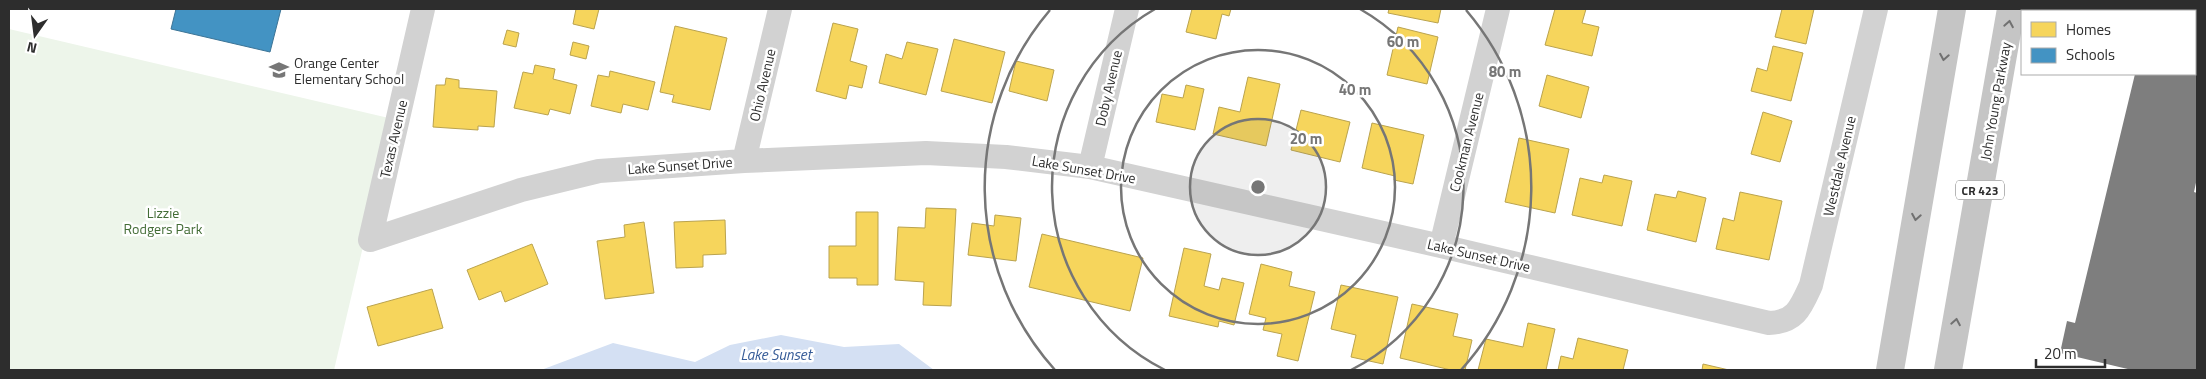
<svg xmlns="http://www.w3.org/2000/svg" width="2206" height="379" font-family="'Titillium Web',sans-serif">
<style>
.green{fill:#edf5ea}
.water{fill:#d4e0f3}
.homes{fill:#f6d55c;stroke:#baa34e}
.schools{fill:#4393c3;stroke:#3c7496}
.building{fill:#7e7e7e}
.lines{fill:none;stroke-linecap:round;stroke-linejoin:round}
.minor{stroke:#d2d2d2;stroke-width:24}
.primary{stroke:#c5c5c5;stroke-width:28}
.oneway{stroke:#717171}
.ring{fill:none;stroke:#767676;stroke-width:2.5}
.labels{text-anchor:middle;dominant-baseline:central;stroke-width:5;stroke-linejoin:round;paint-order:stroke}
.shield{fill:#fff;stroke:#6c6c6c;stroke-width:1}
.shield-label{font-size:12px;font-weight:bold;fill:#2d2d2d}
.poi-label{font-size:14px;fill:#2d2d2d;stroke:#fff;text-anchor:start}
.street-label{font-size:14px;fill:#2d2d2d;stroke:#fff}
.park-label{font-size:14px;fill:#436c36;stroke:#fff}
.water-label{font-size:15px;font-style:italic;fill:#335996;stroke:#fff}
.centre{fill:#767676;stroke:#fff;stroke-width:2.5}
.ring-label{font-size:15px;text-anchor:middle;font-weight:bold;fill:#767676;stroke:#fff;stroke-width:5;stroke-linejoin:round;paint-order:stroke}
</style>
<rect width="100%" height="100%" fill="#fff"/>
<path class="green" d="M 9,29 L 393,119 L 334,370 L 9,370 Z"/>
<path class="water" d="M 781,335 L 844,347 L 899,344 L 934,370 L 541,370 L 613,343 L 695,362 L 730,345 Z"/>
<path class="homes" d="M 576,9 L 599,9 L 594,29 L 573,24 Z
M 1192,9 L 1231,9 L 1229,16 L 1222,14 L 1216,39 L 1186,32 Z
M 1389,9 L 1441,9 L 1438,23 L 1388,13 Z
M 1555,9 L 1586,9 L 1582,23 L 1599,27 L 1592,56 L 1545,45 Z
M 1782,9 L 1814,9 L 1806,44 L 1775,37 Z
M 833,23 L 858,29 L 850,61 L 867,66 L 862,88 L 849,85 L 846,99 L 816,91 Z
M 675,26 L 727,38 L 710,110 L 672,102 L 674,95 L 660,92 Z
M 1398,27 L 1438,37 L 1427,84 L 1387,75 Z
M 507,30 L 519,33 L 516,47 L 503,44 Z
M 954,39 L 1005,52 L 992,103 L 941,91 Z
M 573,42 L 589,46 L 586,59 L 570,55 Z
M 907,42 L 938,49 L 926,95 L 879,83 L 886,54 L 902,59 Z
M 1773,46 L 1803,53 L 1791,101 L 1751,91 L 1757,68 L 1767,71 Z
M 1016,61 L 1054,70 L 1047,101 L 1009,91 Z
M 535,65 L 555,69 L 553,79 L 577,85 L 570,114 L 550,109 L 548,115 L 514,108 L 523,72 L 533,74 Z
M 610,71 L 655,82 L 648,110 L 623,104 L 621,113 L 591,106 L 598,75 L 609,77 Z
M 1547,75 L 1589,87 L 1581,118 L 1539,106 Z
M 1248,77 L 1280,84 L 1266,146 L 1213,134 L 1219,107 L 1240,112 Z
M 446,78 L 459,80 L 459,88 L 497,91 L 494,127 L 478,126 L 478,130 L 433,127 L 436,85 L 445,85 Z
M 1186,85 L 1204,89 L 1195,130 L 1156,122 L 1162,94 L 1183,98 Z
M 1301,110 L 1350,122 L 1340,162 L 1291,150 Z
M 1763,112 L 1792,121 L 1780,162 L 1751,154 Z
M 1372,123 L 1424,135 L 1413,184 L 1394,180 L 1395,176 L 1362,168 Z
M 1519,138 L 1569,149 L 1555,213 L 1505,202 Z
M 1604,175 L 1632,181 L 1622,226 L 1572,215 L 1580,178 L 1602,183 Z
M 1678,191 L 1706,198 L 1696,242 L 1647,230 L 1655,194 L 1676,198 Z
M 1740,192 L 1782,201 L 1769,260 L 1716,249 L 1723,218 L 1734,221 Z
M 926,208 L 956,209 L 951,306 L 923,305 L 924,282 L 895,280 L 898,227 L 925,228 Z
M 856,212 L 878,212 L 878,285 L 857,285 L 857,278 L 829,278 L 829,246 L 856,246 Z
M 995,215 L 1021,218 L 1016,261 L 968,255 L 972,223 L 994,226 Z
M 725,220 L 726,254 L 703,255 L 703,267 L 676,268 L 674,222 Z
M 644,222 L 654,293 L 605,299 L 597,241 L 625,237 L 624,225 Z
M 1042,234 L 1143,258 L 1130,311 L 1029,287 Z
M 532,244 L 548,284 L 505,302 L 501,291 L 479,300 L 467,270 Z
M 1184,248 L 1211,254 L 1204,286 L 1219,290 L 1222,278 L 1244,283 L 1234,325 L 1219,321 L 1218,327 L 1169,316 Z
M 1261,264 L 1292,272 L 1289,286 L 1315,292 L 1298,361 L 1277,356 L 1282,334 L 1263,330 L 1266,318 L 1249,314 Z
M 1341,285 L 1398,297 L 1383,364 L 1351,357 L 1356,335 L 1331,329 Z
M 432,289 L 443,328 L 378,346 L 367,307 Z
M 1412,304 L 1458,314 L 1453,336 L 1472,340 L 1465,370 L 1451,370 L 1400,358 Z
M 1528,323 L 1555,329 L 1546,370 L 1478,370 L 1486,339 L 1523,347 Z
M 1578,338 L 1628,350 L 1623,370 L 1558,370 L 1561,356 L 1573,359 Z
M 1703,364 L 1729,370 L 1702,370 Z"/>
<path class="schools" d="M 176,9 L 281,9 L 270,52 L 171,29 Z"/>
<path class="building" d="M 2195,59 L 2197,60 L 2197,178 L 2194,192 L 2197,193 L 2197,370 L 2132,370 L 2060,353 L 2067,321 L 2075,323 L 2135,74 L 2195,74 Z"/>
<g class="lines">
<path class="minor" d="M 744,161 L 780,9
M 1090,167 L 1127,9
M 370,240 L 521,190 L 599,171 L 744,161 L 926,153 L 1006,157 L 1090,167 L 1441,246 L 1769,323 C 1796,322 1801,307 1811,285 L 1876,9
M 370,240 L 423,9
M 1441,246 L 1498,9"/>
<path class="primary" d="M 1890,370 L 1952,9
M 1948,370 L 2011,9"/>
</g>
<defs><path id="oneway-chevron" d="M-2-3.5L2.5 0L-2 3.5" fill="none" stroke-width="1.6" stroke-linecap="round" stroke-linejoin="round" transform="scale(1.25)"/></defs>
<g class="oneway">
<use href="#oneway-chevron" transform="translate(2009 24) rotate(-80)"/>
<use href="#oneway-chevron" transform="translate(1944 57) rotate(100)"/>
<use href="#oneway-chevron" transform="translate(1916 217) rotate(100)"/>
<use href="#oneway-chevron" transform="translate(1956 322) rotate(-80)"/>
</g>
<circle cx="1258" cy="187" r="68" fill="#767676" fill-opacity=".12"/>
<g class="ring">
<circle cx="1258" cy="187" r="68"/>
<circle cx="1258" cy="187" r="137"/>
<path d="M1165 370A205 205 0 0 1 1155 9M1360 9A205 205 0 0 1 1351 370"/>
<path d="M1055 370A273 273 0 0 1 1050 10M1466 10A273 273 0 0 1 1461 370"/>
</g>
<defs>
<symbol id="school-bare" viewBox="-9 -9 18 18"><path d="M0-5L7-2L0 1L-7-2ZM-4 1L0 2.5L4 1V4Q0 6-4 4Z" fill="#767676" stroke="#fff" stroke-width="2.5" paint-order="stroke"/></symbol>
</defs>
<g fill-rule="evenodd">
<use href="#school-bare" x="265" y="56" width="28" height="28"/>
</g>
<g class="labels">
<rect class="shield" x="1956" y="180.5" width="48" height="19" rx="4"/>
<g class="shield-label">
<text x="1980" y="190">CR 423</text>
</g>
<g class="poi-label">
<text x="294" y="62">Orange Center<tspan x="294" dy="16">Elementary School</tspan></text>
</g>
<g class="street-label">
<text transform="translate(762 85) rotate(-77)">Ohio Avenue</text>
<text transform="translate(1108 88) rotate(-77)">Doby Avenue</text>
<text transform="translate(1995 101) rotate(-80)">John Young Parkway</text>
<text transform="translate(393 139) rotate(-77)">Texas Avenue</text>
<text transform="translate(1466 142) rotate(-76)">Cookman Avenue</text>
<text transform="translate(680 165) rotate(-4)">Lake Sunset Drive</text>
<text transform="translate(1839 166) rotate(-77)">Westdale Avenue</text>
<text transform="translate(1084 169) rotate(10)">Lake Sunset Drive</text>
<text transform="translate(1479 255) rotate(13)">Lake Sunset Drive</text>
</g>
<g class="park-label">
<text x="163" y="212">Lizzie<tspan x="163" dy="16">Rodgers Park</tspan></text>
</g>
<g class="water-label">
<text x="776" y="354">Lake Sunset</text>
</g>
</g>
<circle cx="1258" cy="187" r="8" class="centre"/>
<g class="ring-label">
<text x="1403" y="47">60 m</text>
<text x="1505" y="77">80 m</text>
<text x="1355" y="95">40 m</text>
<text x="1306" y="144">20 m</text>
</g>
<rect width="2206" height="379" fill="none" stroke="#2d2d2d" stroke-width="20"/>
<rect x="2021" y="10" width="175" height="65" fill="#ffffff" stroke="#ababab"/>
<rect x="2031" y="22" width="25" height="15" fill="#f6d55c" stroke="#ababab"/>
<text x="2066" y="35" font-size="15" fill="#2d2d2d">Homes</text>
<rect x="2031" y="48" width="25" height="15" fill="#4393c3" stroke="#ababab"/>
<text x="2066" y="60" font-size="15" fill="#2d2d2d">Schools</text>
<g transform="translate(35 35) rotate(194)" stroke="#ffffff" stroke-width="4" paint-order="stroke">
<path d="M0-4L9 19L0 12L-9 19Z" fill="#2d2d2d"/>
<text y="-8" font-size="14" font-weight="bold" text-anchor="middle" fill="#2d2d2d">N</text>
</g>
<path d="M2036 359v8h69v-8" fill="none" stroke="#2d2d2d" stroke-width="2.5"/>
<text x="2044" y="359" font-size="15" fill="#2d2d2d" stroke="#ffffff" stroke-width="4" paint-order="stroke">20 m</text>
</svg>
